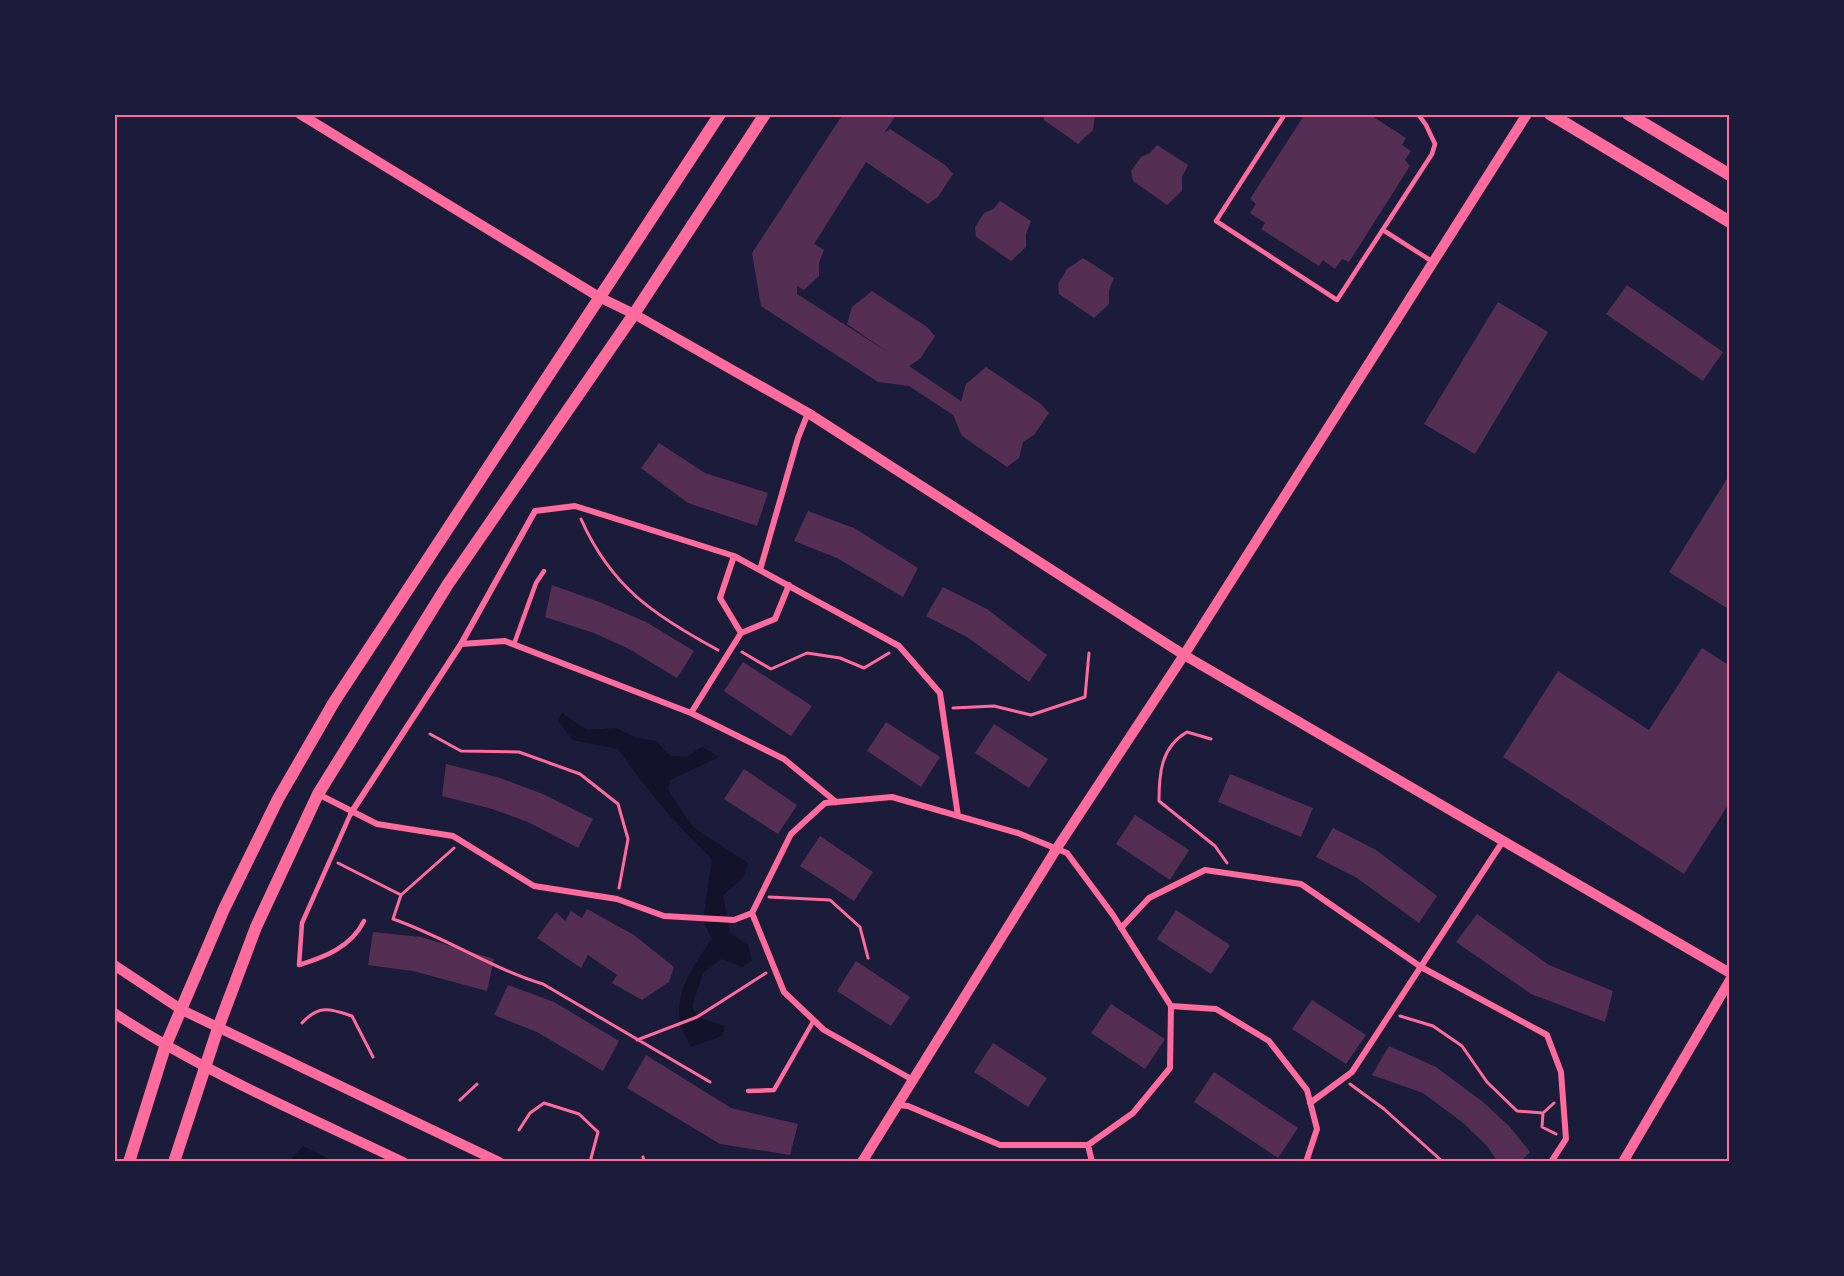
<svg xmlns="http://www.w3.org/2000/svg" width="1844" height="1276" font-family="'Titillium Web',sans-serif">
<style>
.water{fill:#12122b}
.building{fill:#542f53}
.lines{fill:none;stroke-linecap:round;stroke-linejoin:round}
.path{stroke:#ff6b9d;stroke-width:3}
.service{stroke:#ff6b9d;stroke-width:4.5}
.minor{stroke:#ff6b9d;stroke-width:6}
.tertiary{stroke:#ff6b9d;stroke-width:10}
.secondary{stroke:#ff6b9d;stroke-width:12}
.neatline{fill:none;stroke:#ff6b9d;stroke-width:2}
</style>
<rect width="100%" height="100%" fill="#1b1b3a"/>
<path class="water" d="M 562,713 L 587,730 L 616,728 L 637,738 L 656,741 L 670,756 L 686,757 L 702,747 L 719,757 L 670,780 L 668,790 L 693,827 L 748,863 L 743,878 L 723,895 L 730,933 L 748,945 L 752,961 L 742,967 L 722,959 L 703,973 L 692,1006 L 697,1017 L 725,1026 L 722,1036 L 691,1047 C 688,1040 681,1030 680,1021 C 675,991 695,963 712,939 L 703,921 L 712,859 C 677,825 646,790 618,749 L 573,740 L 558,721 Z
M 303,1146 L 335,1162 L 289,1162 Z"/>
<path class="building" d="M 843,114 L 897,114 L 884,133 L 890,129 L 945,165 L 953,174 L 938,197 L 928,204 L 866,162 L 814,244 L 824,250 L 819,263 L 819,276 L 804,290 L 797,286 L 797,294 L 889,353 L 847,324 L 852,307 L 872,291 L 927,327 L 935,336 L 920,359 L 909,366 L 961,401 L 966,384 L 986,367 L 1041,404 L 1049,413 L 1034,435 L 1023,442 L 1019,458 L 1007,467 L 962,436 L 953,415 L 909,386 L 878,382 L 761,306 L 752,253 Z
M 1043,114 L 1095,114 L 1093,130 L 1078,144 L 1044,120 Z
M 1305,114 L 1369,114 L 1406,138 L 1402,145 L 1411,151 L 1405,160 L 1410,166 L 1349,262 L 1342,259 L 1335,269 L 1323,260 L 1319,266 L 1261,229 L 1265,223 L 1250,213 L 1256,204 L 1250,199 Z
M 1157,145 L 1188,165 L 1182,177 L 1182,191 L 1167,205 L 1133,181 L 1131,171 L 1141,157 L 1150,153 Z
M 1000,201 L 1031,221 L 1026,234 L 1026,247 L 1011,261 L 976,237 L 975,227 L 984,213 L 993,209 Z
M 1083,258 L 1114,278 L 1109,290 L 1109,304 L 1094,318 L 1059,294 L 1058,284 L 1067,269 Z
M 1627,285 L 1723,352 L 1703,381 L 1606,314 Z
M 1498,302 L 1548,332 L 1475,454 L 1424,424 Z
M 659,443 L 705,473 L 768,493 L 757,526 L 688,503 L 641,468 Z
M 1730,474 L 1730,610 L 1669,572 Z
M 808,511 L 854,528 L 918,568 L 903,597 L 837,558 L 794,541 Z
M 552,585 L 602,603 L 646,622 L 694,651 L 677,678 L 629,649 L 594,633 L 545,617 Z
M 943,587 L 987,609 L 1047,655 L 1029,682 L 967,637 L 926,616 Z
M 1702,648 L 1730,666 L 1730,802 L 1684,874 L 1503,757 L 1558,671 L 1649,730 Z
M 743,662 L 812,706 L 791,736 L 724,691 Z
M 886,722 L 940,757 L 921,787 L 867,751 Z
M 994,724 L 1048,759 L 1029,788 L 975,753 Z
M 446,764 L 497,777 L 543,794 L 593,819 L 578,848 L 528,822 L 492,809 L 442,796 Z
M 744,769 L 797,805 L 778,834 L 724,799 Z
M 1230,774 L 1313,808 L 1301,837 L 1218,802 Z
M 1135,815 L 1189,850 L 1170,880 L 1116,844 Z
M 1333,828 L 1376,850 L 1437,896 L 1419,923 L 1357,878 L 1316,857 Z
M 820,836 L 873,872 L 854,901 L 800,866 Z
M 587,909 L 634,935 L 674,967 L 669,982 L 642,1000 L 612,983 L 617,975 L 588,955 L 581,968 L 537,938 L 556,912 L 565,921 L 571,911 L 582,918 Z
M 1176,910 L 1230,945 L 1211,974 L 1157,939 Z
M 1477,914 L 1549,965 L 1613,991 L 1605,1022 L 1531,994 L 1456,942 Z
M 373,932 L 421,937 L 494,959 L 487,991 L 413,971 L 368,965 Z
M 856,961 L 910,997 L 891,1026 L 837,991 Z
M 508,985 L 554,1002 L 619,1041 L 603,1071 L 537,1032 L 494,1015 Z
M 1312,1000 L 1366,1035 L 1346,1064 L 1292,1029 Z
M 1111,1004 L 1165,1039 L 1145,1069 L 1091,1033 Z
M 993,1043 L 1047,1078 L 1028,1107 L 974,1072 Z
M 1389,1046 L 1436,1067 L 1483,1102 L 1509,1126 L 1530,1152 L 1520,1162 L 1498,1162 L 1487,1146 L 1462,1122 L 1423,1093 L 1372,1075 Z
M 646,1055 L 731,1108 L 798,1124 L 790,1155 L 720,1144 L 627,1088 Z
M 1214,1072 L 1298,1128 L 1278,1158 L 1194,1102 Z"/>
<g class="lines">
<path class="path" d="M 581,519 C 611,587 655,616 718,650
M 742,652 L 771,669 L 807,653 L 840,658 L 864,668 L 889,653
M 953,708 L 994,706 L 1031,715 L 1085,697 L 1089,653
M 430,734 L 461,751 L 519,752 L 580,774 L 618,804 L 628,839 L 619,888
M 1211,739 L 1187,732 C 1161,747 1159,773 1159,801 L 1215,846 L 1227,863
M 454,848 L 401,895 L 393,919 C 445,937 490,968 543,984 L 710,1082
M 338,863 L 401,895
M 769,897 L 830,900 L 860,927 L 868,958
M 1400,1016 L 1433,1026 L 1462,1046 L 1487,1082 L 1517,1111 L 1543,1113
M 302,1023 C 319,1004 331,1009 352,1016 L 373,1057
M 637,1040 L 697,1017 L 766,973
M 1350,1084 L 1384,1109 L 1443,1162
M 460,1100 L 477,1084
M 1554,1103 L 1543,1113 L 1542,1127 L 1556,1134
M 519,1130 L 530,1113 L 544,1103 L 579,1114 L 598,1132 L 590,1162
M 643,1157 L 644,1162"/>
<path class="service" d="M 1285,114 L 1216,221 L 1337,300 L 1432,154 L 1435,144 L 1426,125 L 1418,114
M 1383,230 L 1433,262
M 514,644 L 536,583 L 544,571
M 351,813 L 302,923 L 299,965 C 325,957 351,947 364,921
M 748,1091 L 774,1090 L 814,1020"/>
<path class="minor" d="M 734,556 L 720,598 L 741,633
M 760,570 L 798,438 L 808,413
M 461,644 L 535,511 L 575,506 L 734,556 L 899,646 L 940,693 L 958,816
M 691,713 L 741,633 L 775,619 L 789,585
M 318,794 L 377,824 L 453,836 L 534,886 L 617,899 L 664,916 L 734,920 L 752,913
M 351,813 L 461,644 L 505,641 L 691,713 L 784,759 L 836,802
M 1121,928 L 1149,898 L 1205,870 L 1301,884 L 1421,967 L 1547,1035 L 1561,1072 L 1566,1139 L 1551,1162
M 1171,1006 L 1216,1009 L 1269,1041 L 1307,1090 L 1317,1129 L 1306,1162
M 1310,1103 L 1352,1072 L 1503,841
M 898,1105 L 908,1106 L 1000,1145 L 1088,1145 L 1133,1113 L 1170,1068 L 1171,1006 L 1113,915 L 1067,853 L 1018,833 L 892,797 L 825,803 L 791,834 L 752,913 L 784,992 L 824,1030 L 913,1080
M 1088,1145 L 1092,1162"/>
<path class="tertiary" d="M 300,114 L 599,297 L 634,314 L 808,413 L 1184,655 L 1730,973
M 114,965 L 182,1010 L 499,1162
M 114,1013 C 205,1073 305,1115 403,1162
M 862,1162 L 1057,848 L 1184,655 L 1527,114
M 1623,1162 L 1730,980"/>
<path class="secondary" d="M 1550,114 L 1730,222
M 1628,114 L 1730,175
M 129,1162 L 165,1047 L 224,909 L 278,799 L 334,702 L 720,114
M 174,1162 L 218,1028 L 256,927 L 318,794 L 448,584 L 634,314 L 765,114"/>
</g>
<rect width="1844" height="1276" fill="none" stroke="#1b1b3a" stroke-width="231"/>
<rect x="116" y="116" width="1612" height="1044" class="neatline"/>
</svg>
